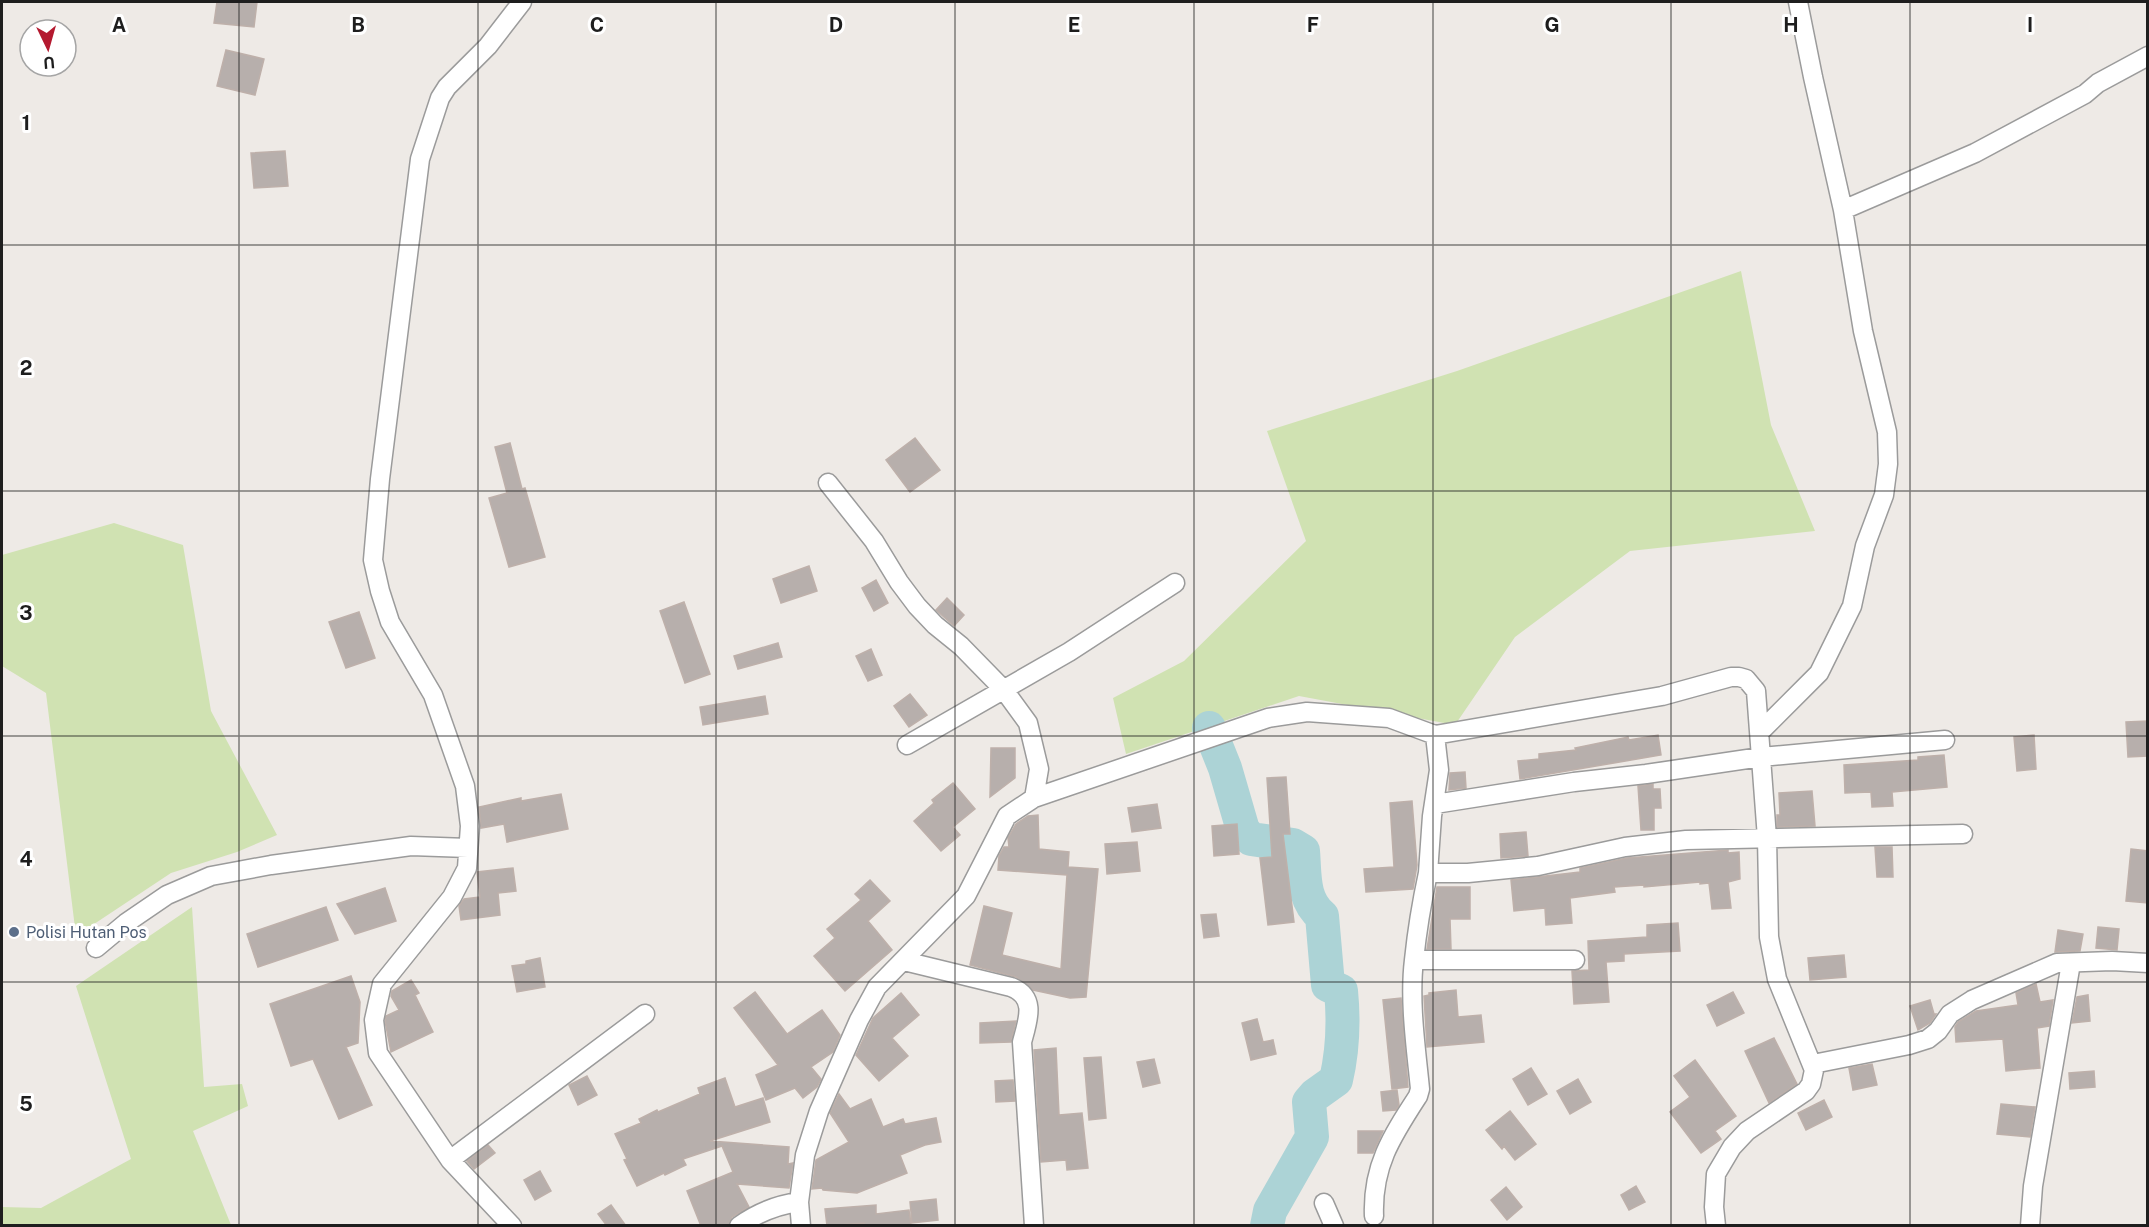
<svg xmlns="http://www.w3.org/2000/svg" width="2149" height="1227" font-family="'Public Sans',sans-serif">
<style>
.grass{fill:#d0e2b2}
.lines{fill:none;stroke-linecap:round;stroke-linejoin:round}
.river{stroke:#acd3d6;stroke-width:34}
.building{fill:#b7afac;stroke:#beb0aa;stroke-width:1.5}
.street-casing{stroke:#9b9b9b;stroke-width:21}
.street{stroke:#fff;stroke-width:18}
.grid{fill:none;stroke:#1e1e1e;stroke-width:1.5;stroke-opacity:0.55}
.service-dot{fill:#5c6f8a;stroke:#fff;stroke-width:2}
.labels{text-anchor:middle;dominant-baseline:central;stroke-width:6;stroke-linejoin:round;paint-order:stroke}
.service-label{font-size:16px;fill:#4e5e75;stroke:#fff;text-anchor:start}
.grid-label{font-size:20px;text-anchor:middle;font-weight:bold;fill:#1e1e1e;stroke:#fff;stroke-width:6;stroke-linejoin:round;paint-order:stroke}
</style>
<rect width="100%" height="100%" fill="#eeeae6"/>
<path class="grass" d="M 1741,271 L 1771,425 L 1815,531 L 1630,551 L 1515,637 L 1455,725 L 1299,696 L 1126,754 L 1113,698 L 1184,661 L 1306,541 L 1267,431 L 1457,371 Z
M 114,523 L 183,545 L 211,711 L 277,835 L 237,852 L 171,873 L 76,936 L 46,693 L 2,666 L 2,555 Z
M 192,907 L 204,1087 L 242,1084 L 248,1106 L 193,1131 L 231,1225 L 2,1225 L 2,1207 L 41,1208 L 131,1159 L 76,986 Z"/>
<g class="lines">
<path class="river" d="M 1209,728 L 1225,768 L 1243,830 L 1251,839 L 1293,845 L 1303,851 C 1305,874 1302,900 1322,916 L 1328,985 L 1341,991 C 1344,1022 1343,1050 1336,1080 L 1315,1095 L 1309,1102 L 1312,1137 L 1270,1211 L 1267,1226"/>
</g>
<path class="building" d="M 217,2 L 257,2 L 254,27 L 214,23 Z
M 226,50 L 264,59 L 255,95 L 217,86 Z
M 285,151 L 288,186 L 254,188 L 251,153 Z
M 915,438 L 940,470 L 910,492 L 886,460 Z
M 510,443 L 522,489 L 525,488 L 545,557 L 509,567 L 489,498 L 507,493 L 495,447 Z
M 809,566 L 817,591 L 781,603 L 773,579 Z
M 876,580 L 888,603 L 874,611 L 862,588 Z
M 947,598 L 964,615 L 954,626 L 936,610 Z
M 684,602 L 710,674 L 685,683 L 660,611 Z
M 359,612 L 375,658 L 346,668 L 329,622 Z
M 778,643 L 782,657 L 738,669 L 734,656 Z
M 871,649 L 882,675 L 868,681 L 856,656 Z
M 910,694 L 927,715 L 909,727 L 894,706 Z
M 765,696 L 768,714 L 703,725 L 700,707 Z
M 2148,721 L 2148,756 L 2128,757 L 2126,722 Z
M 1658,735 L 1661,755 L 1520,779 L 1518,761 L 1539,759 L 1539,754 L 1576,750 L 1575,748 L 1628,737 L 1629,740 Z
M 2034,735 L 2036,769 L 2017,771 L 2014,737 Z
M 991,748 L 1015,748 L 1015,778 L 990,797 Z
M 1944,755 L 1947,787 L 1892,792 L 1893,806 L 1872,807 L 1871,792 L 1845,793 L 1844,765 L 1918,760 L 1918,757 Z
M 1465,772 L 1466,788 L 1449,790 L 1450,773 Z
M 1286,777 L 1290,834 L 1283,834 L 1294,922 L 1268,925 L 1260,858 L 1272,857 L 1267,778 Z
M 953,783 L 975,809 L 953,827 L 960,835 L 941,851 L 914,821 L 934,803 L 932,800 Z
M 1653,784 L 1653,789 L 1660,789 L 1661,808 L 1654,808 L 1654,830 L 1641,830 L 1638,786 Z
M 1812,791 L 1815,826 L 1777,827 L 1777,815 L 1780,815 L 1779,793 Z
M 561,794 L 568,829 L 507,842 L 504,824 L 481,828 L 479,807 L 521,798 L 521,801 Z
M 1412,801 L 1417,865 L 1413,889 L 1366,892 L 1364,869 L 1394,867 L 1390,803 Z
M 1157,804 L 1161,828 L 1132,832 L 1128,808 Z
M 1038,815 L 1039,849 L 1069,852 L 1068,867 L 1098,869 L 1086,997 L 1070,998 L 1033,990 L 1016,977 L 970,965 L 984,906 L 1012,913 L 1002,955 L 1061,969 L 1067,875 L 998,870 L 999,856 L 1004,847 L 1009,847 L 1008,838 L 1016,824 L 1028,816 Z
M 1237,824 L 1239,854 L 1214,856 L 1212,826 Z
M 1526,832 L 1528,856 L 1501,858 L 1500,834 Z
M 1137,842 L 1140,871 L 1107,874 L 1105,844 Z
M 1875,847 L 1892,847 L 1893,877 L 1877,877 Z
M 2131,849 L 2148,851 L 2148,903 L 2126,901 Z
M 1728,850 L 1728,853 L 1739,852 L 1740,879 L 1728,882 L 1731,908 L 1712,909 L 1709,883 L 1700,884 L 1700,882 L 1644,887 L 1644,885 L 1614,887 L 1615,892 L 1570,898 L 1572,923 L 1546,925 L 1545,908 L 1514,911 L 1511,880 L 1580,872 L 1580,868 L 1627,858 Z
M 513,868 L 516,891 L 498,893 L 500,915 L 461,920 L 459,906 L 464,899 L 480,897 L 477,872 Z
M 870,880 L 890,901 L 868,921 L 892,950 L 845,991 L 814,956 L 835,938 L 827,929 L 861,900 L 855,894 Z
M 1437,887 L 1470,887 L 1470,919 L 1450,919 L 1451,949 L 1427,949 Z
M 385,888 L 396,921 L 355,934 L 337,904 Z
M 326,907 L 338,940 L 258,967 L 247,934 Z
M 1216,914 L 1219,936 L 1204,938 L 1201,915 Z
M 1678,923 L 1680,951 L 1624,954 L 1624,961 L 1606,962 L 1609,1002 L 1574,1004 L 1572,971 L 1589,970 L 1588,941 L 1647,937 L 1647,925 Z
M 2098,927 L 2119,929 L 2117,950 L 2096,948 Z
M 2058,930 L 2083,934 L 2080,951 L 2055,952 Z
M 1844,955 L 1846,977 L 1810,980 L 1808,958 Z
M 540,958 L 545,987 L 517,992 L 512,966 L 526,964 L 526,961 Z
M 351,976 L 360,1002 L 358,1043 L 346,1047 L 372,1105 L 339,1119 L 313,1059 L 291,1066 L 270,1004 Z
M 411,980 L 419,993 L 415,995 L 433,1032 L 391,1052 L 385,1021 L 386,1016 L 399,1010 L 391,996 L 392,991 Z
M 2036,984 L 2040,1002 L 2053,1000 L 2049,1026 L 2037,1028 L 2040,1068 L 2006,1071 L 2003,1039 L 1956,1042 L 1955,1027 L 1958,1022 L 1976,1011 L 2018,1005 L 2016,993 Z
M 1456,990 L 1458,1017 L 1481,1015 L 1484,1042 L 1427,1047 L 1424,996 L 1429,995 L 1429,993 Z
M 755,992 L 787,1034 L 822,1010 L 840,1035 L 833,1052 L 811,1067 L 821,1079 L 817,1087 L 803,1098 L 795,1088 L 766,1100 L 756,1075 L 778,1065 L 734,1008 Z
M 1733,992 L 1744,1013 L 1717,1026 L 1707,1005 Z
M 901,993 L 919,1015 L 892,1038 L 908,1056 L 879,1081 L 856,1055 L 873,1018 Z
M 2088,995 L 2090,1021 L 2072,1023 L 2077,997 Z
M 1401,998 L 1408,1087 L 1392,1089 L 1383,1000 Z
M 1930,1000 L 1934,1014 L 1936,1014 L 1930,1023 L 1918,1030 L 1910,1006 Z
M 1257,1019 L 1263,1042 L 1273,1040 L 1276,1054 L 1251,1060 L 1242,1023 Z
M 1016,1021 L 1011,1042 L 980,1043 L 980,1023 Z
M 1774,1038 L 1797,1084 L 1769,1103 L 1745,1051 Z
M 1056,1048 L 1059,1115 L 1082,1113 L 1088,1168 L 1067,1170 L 1066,1160 L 1041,1162 L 1034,1050 Z
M 1101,1057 L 1106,1118 L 1089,1120 L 1084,1058 Z
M 1154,1059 L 1160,1083 L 1143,1087 L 1137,1062 Z
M 1695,1060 L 1736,1116 L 1715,1131 L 1721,1139 L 1701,1153 L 1670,1112 L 1690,1097 L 1674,1076 Z
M 1872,1064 L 1877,1085 L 1853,1090 L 1849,1068 Z
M 1531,1068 L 1547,1094 L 1528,1105 L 1513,1079 Z
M 2094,1071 L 2095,1087 L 2070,1089 L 2069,1073 Z
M 587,1076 L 597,1095 L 578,1105 L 569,1085 Z
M 725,1078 L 735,1107 L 763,1098 L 770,1122 L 710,1141 L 789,1147 L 788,1164 L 793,1163 L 789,1188 L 737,1184 L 749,1207 L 732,1217 L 728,1226 L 701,1226 L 687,1191 L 733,1172 L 722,1146 L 683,1159 L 686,1165 L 665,1175 L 664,1173 L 637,1186 L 624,1160 L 627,1159 L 615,1134 L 641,1123 L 639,1119 L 657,1110 L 658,1112 L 700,1094 L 698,1088 Z
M 1578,1079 L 1591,1102 L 1570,1114 L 1557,1091 Z
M 1013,1080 L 1015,1101 L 996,1102 L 995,1081 Z
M 1397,1090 L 1399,1105 L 1396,1110 L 1383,1111 L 1381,1092 Z
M 839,1094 L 850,1109 L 871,1099 L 883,1127 L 903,1119 L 905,1124 L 936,1118 L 941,1142 L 925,1145 L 900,1155 L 907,1173 L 857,1193 L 823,1190 L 822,1188 L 812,1189 L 816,1160 L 849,1142 L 830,1113 Z
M 1824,1100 L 1832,1117 L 1806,1130 L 1798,1113 Z
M 2001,1104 L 2035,1107 L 2030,1137 L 1997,1134 Z
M 1510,1111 L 1536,1144 L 1515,1160 L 1504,1146 L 1502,1149 L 1486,1130 Z
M 1358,1131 L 1383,1131 L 1373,1153 L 1358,1153 Z
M 488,1145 L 495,1153 L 474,1169 L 467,1161 Z
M 540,1171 L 551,1191 L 535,1200 L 524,1180 Z
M 1636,1186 L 1645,1202 L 1629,1210 L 1621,1195 Z
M 1506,1187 L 1522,1207 L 1507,1220 L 1491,1200 Z
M 936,1199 L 938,1220 L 912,1223 L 910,1202 Z
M 611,1205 L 626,1226 L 607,1226 L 598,1214 Z
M 876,1205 L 876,1214 L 909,1210 L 911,1226 L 864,1226 L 864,1223 L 827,1226 L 825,1209 Z"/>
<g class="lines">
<defs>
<path id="street" d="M 1843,210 L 1975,153 L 2085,94 L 2098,83 L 2148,56
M 828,483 L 874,541 L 899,582 L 917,606 L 935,625 L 961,646 L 1004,690 L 1028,723 L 1039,769 L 1034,798
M 1760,732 L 1819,673 L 1852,606 L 1865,546 L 1884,495 L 1888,464 L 1887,432 L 1863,331 L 1843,210 L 1813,77 L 1798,2
M 1435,735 L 1662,696 L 1731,677 L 1739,677 L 1746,679 L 1756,691 L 1767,838 L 1769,937 L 1777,979 L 1814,1070 L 1811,1084 L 1806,1091 L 1747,1131 L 1732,1147 L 1716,1174 L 1714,1207 L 1716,1226
M 907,745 L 1069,652 L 1175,583
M 1435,804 L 1574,782 L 1646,774 L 1761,757 L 1945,740
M 96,948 L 126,923 L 167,895 L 211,876 L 271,865 L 411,846 L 468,848
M 1414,960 L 1575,960
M 904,961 L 1011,987 C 1037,997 1028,1020 1022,1042 L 1034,1226
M 1813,1064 L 1909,1045 L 1928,1039 L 1938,1031 L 1950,1014 L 1972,1000 L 2057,963 L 2112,961 L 2148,963
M 450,1160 L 645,1014
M 1324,1203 L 1334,1226
M 1374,1216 C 1372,1166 1392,1136 1418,1096 L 1420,1089 C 1416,1048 1409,1001 1414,960 C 1417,931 1422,901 1428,873
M 512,1226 L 450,1160 L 378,1053 L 374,1020 L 382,984 L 452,897 L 467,868 L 470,826 L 465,786 L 433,695 L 390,622 L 380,591 L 373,560 L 380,479 L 420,159 L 440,98 L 447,87 L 488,46 L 522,2
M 739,1226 C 757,1213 776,1205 799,1202
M 801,1226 L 799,1202 L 805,1155 L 819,1111 L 859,1020 L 877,987 L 966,896 L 1007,816 L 1034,798 L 1268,718 L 1307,712 L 1389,718 L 1435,735 L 1439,770 L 1432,816 L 1428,873 L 1468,873 L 1538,866 L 1625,847 L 1686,840 L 1963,834
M 2030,1226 L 2033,1186 L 2071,963"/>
</defs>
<use href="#street" class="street-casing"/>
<use href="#street" class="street"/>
</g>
<path class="grid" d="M 239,2 L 239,1226M 478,2 L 478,1226M 716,2 L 716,1226M 955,2 L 955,1226M 1194,2 L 1194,1226M 1433,2 L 1433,1226M 1671,2 L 1671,1226M 1910,2 L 1910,1226M 2,245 L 2148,245M 2,491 L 2148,491M 2,736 L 2148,736M 2,982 L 2148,982"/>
<circle class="service-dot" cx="14" cy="932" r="6"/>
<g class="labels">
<g class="service-label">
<text x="26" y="932">Polisi Hutan Pos</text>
</g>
</g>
<g class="grid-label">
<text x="119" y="32">A</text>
<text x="358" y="32">B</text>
<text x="597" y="32">C</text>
<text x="836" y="32">D</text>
<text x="1074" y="32">E</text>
<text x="1313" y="32">F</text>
<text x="1552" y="32">G</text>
<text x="1791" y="32">H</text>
<text x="2030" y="32">I</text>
<text x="26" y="130">1</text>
<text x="26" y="375">2</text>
<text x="26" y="620">3</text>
<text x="26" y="866">4</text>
<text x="26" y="1111">5</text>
</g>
<rect width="2149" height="1227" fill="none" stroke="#1e1e1e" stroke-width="6"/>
<g transform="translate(48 48) rotate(175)"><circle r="28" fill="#ffffff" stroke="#a5a5a5" stroke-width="1.5"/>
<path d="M0-4.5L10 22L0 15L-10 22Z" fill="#b4192f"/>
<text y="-9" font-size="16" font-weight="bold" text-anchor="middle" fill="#1e1e1e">U</text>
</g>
</svg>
